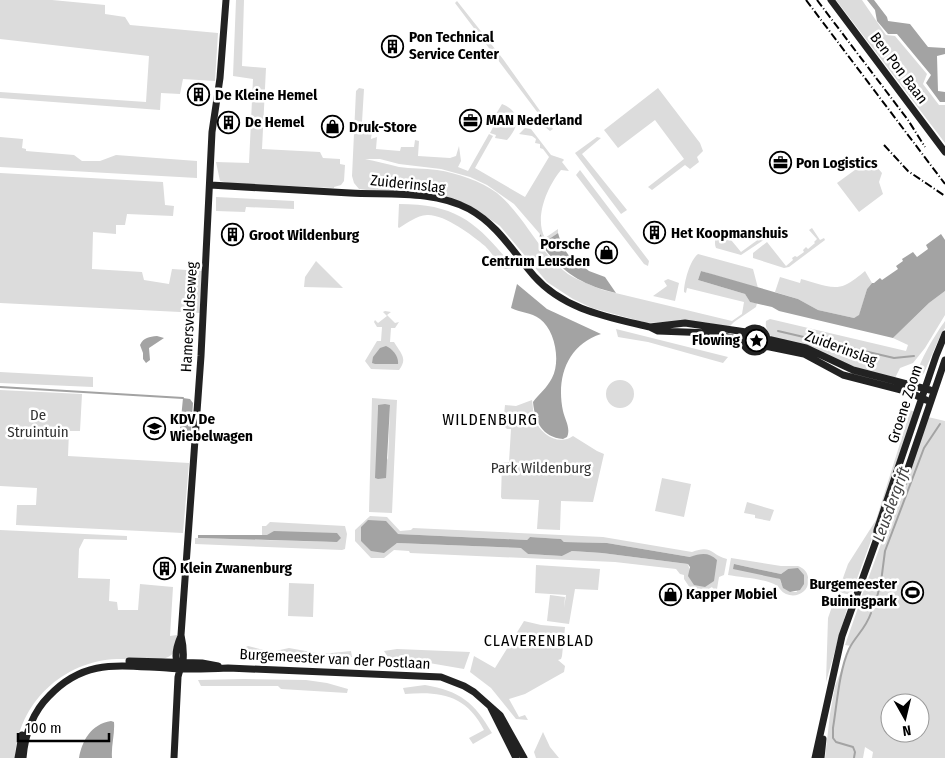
<svg xmlns="http://www.w3.org/2000/svg" width="945" height="758" font-family="'Fira Sans Condensed',sans-serif">
<style>
.green{fill:#dcdcdc;fill-rule:evenodd}
.water{fill:#a3a3a3}
.lines{fill:none;stroke-linecap:round;stroke-linejoin:round}
.stream{stroke:#a3a3a3;stroke-width:2}
.secondary{stroke:#222;stroke-width:7}
.rail{stroke:#000;stroke-width:2;stroke-dasharray:8 2.5 1 2.5;stroke-linecap:butt}
.labels{text-anchor:middle;dominant-baseline:central;stroke-width:5;stroke-linejoin:round;paint-order:stroke}
.poi-label{font-size:15px;font-weight:bold;fill:#000;stroke:#fff;text-anchor:start}
.street-label{font-size:15px;fill:#000;stroke:#fff}
.park-label{font-size:15px;fill:#333;stroke:#fff}
.neighbourhood-label{font-size:16px;letter-spacing:1px;fill:#000;stroke:#fff}
.water-label{font-size:16px;font-style:italic;fill:#444;stroke:#fff}
</style>
<rect width="100%" height="100%" fill="#fff"/>
<path class="green" d="M 0,0 L 52,0 L 105,5 L 105,14 L 125,17 L 130,25 L 218,33 L 215,81 L 183,79 L 180,94 L 161,93 L 160,110 L 0,98 L 0,92 L 146,102 L 149,56 L 0,39 Z
M 236,0 L 244,0 L 242,66 L 266,68 L 262,149 L 320,152 L 323,158 L 340,159 L 340,164 L 345,165 L 344,181 L 341,185 L 334,187 L 334,188 L 228,183 L 220,181 L 216,162 L 249,163 L 253,79 L 233,76 Z
M 836,0 L 862,0 L 886,35 L 895,36 L 927,74 L 923,84 L 939,105 L 945,105 L 945,143 Z
M 457,1 L 503,59 L 553,129 L 550,131 L 544,126 L 546,126 L 550,129 L 455,3 Z
M 359,88 L 364,89 L 362,122 L 363,127 L 365,127 L 365,123 L 376,123 L 376,125 L 373,126 L 371,138 L 371,139 L 377,137 L 376,149 L 400,151 L 401,147 L 414,147 L 415,140 L 419,141 L 418,156 L 450,158 L 456,156 L 459,146 L 461,161 L 458,167 L 468,171 L 489,134 L 493,136 L 475,168 L 525,197 L 549,157 L 543,149 L 540,148 L 540,144 L 535,143 L 536,139 L 532,136 L 519,134 L 525,128 L 531,129 L 551,155 L 563,159 L 564,160 L 562,162 L 569,171 L 561,170 C 547,187 534,218 545,238 L 558,229 L 558,233 L 546,241 L 514,204 L 487,185 L 470,177 L 441,169 L 399,164 L 380,159 L 365,159 C 376,161 387,164 399,167 C 411,169 424,168 437,170 C 457,173 481,181 497,193 C 525,216 539,253 568,274 C 579,281 591,285 603,290 L 732,321 L 742,314 L 744,302 L 687,288 L 686,293 L 684,292 C 684,282 690,260 698,254 L 753,269 L 758,288 L 701,271 L 698,280 L 745,294 L 750,302 L 757,303 L 756,307 L 734,322 L 728,328 L 709,323 L 689,321 L 647,323 L 592,308 L 573,299 L 547,282 L 500,226 L 475,209 L 464,203 L 359,189 L 354,183 L 352,176 L 356,91 Z
M 658,88 L 700,143 L 703,151 L 697,157 L 699,162 L 690,169 L 685,165 L 652,190 L 648,187 L 684,159 L 655,120 L 618,148 L 604,130 Z
M 502,104 C 522,112 519,127 507,140 L 495,138 L 496,135 L 490,133 L 499,116 L 496,114 Z
M 0,137 L 23,139 L 22,148 L 26,149 L 26,151 L 74,155 L 82,161 L 100,161 L 116,155 L 197,161 L 197,178 L 0,167 Z
M 597,137 L 601,138 L 582,154 L 627,210 L 621,214 L 575,153 Z
M 870,159 L 882,173 L 879,182 L 883,194 L 859,212 L 837,183 Z
M 580,170 L 649,261 L 648,266 L 644,264 L 576,175 Z
M 0,173 L 163,182 L 165,205 L 174,206 L 173,216 L 127,214 L 125,225 L 116,225 L 116,234 L 93,232 L 92,269 L 142,272 L 144,280 L 169,284 L 172,269 L 202,271 L 200,313 L 0,303 Z
M 216,197 L 294,201 L 294,209 L 246,207 L 245,212 L 216,211 Z
M 399,204 C 459,204 478,224 514,268 L 505,269 L 502,267 C 496,260 491,252 485,246 C 472,235 444,214 427,215 C 416,216 409,222 399,228 L 398,227 Z
M 812,228 L 820,240 L 824,238 L 825,240 L 789,267 L 784,268 L 753,258 L 753,253 L 767,242 L 786,266 L 793,260 L 792,258 L 795,256 L 797,257 L 804,252 L 803,250 L 806,247 L 808,249 L 815,243 L 814,242 L 817,239 L 809,230 Z
M 722,229 L 741,252 L 763,236 L 765,239 L 741,255 L 716,248 C 713,241 717,234 722,229 Z
M 316,261 L 343,288 L 304,287 L 305,277 Z
M 865,271 L 872,283 L 867,289 L 859,316 L 854,318 L 818,310 L 798,299 L 775,292 L 780,277 L 800,283 L 801,279 C 814,282 832,291 845,285 C 852,282 859,276 865,271 Z
M 668,279 L 679,283 L 675,301 L 653,296 L 667,286 L 664,281 Z
M 945,291 L 945,315 L 925,348 L 913,363 L 900,368 L 895,378 L 850,367 L 772,338 C 768,332 765,328 766,321 L 770,319 L 906,351 L 908,345 L 893,338 L 929,303 Z
M 385,311 L 391,312 L 387,315 L 395,323 L 399,322 L 395,328 L 391,328 L 390,342 L 394,342 C 401,354 408,358 399,370 L 371,369 L 365,361 L 377,341 L 381,341 L 382,327 L 377,327 L 374,322 L 375,320 L 378,323 L 387,316 L 383,312 Z
M 945,321 L 945,328 L 941,334 L 924,373 L 917,380 C 914,368 937,332 945,321 Z
M 616,329 L 728,357 L 723,363 L 648,342 L 618,337 Z
M 0,372 L 93,377 L 93,387 L 0,383 Z
M606 394a14 14 0 1 1 28 0a14 14 0 1 1-28 0Z
M 0,390 L 82,394 L 80,431 L 69,431 L 68,456 L 189,463 L 183,533 L 16,525 L 17,505 L 36,505 L 37,488 L 0,486 Z
M 372,398 L 397,400 L 392,513 L 369,512 ZM 390,405 L 388,460 C 374,429 374,434 390,405 Z
M 532,400 C 533,406 533,414 535,420 C 541,435 559,446 573,436 L 597,451 L 604,454 L 593,502 L 561,501 L 560,530 L 537,529 L 539,500 L 502,499 L 501,497 L 502,463 L 509,462 L 511,429 L 507,429 L 503,425 L 505,405 L 516,406 Z
M 907,409 L 915,412 L 875,530 L 851,595 L 838,592 L 848,564 L 876,520 L 907,421 Z
M 928,417 L 945,421 L 945,758 L 872,758 L 873,752 L 865,747 L 863,758 L 825,758 L 830,714 L 835,686 L 851,646 L 845,645 L 859,605 L 874,610 L 877,604 L 861,598 ZM 890,703 L 920,703 L 920,733 L 890,733 Z
M 662,478 L 691,484 L 684,517 L 655,511 Z
M 747,502 L 774,510 L 770,521 L 755,518 L 755,515 L 744,513 Z
M 370,516 L 387,517 L 400,531 L 411,530 L 413,528 L 603,537 L 692,552 C 712,544 711,555 727,559 L 724,575 L 719,577 L 717,589 L 714,590 L 712,587 L 705,591 L 690,588 L 684,579 L 684,575 L 680,574 L 676,569 L 615,562 L 410,553 L 409,551 L 394,550 L 384,558 L 371,558 L 355,541 L 355,530 ZM 398,534 L 527,540 L 530,537 L 561,539 L 564,542 L 607,543 L 690,557 L 694,585 L 688,564 L 602,553 L 572,551 L 562,556 L 528,554 L 522,548 L 397,543 L 393,545 Z
M 270,522 L 345,526 L 347,534 L 345,549 L 342,550 L 195,544 L 195,538 L 337,542 L 262,535 L 262,526 L 266,526 Z
M 0,530 L 127,536 L 127,540 L 84,539 L 79,549 L 78,578 L 110,579 L 109,601 L 117,602 L 118,610 L 138,610 L 140,584 L 173,587 L 170,636 L 177,635 C 177,643 177,652 170,656 C 160,663 130,659 117,659 C 63,661 18,703 15,758 L 0,758 Z
M 731,558 L 781,566 L 798,566 C 803,568 807,571 808,577 C 811,590 798,599 786,594 C 781,592 779,586 774,584 C 764,579 740,577 728,575 ZM 734,564 L 781,574 L 788,569 L 797,592 L 790,592 L 781,583 L 780,579 Z
M 536,565 L 600,569 L 598,590 L 575,589 L 569,624 L 547,621 L 550,595 L 565,597 L 564,608 L 566,595 L 535,593 Z
M 289,583 L 314,584 L 313,617 L 288,616 Z
M 835,598 L 849,602 L 826,682 L 828,618 Z
M 524,621 L 541,625 L 565,627 L 562,656 L 561,659 L 558,660 L 565,666 L 564,672 L 525,694 L 509,699 L 519,717 L 525,715 L 528,720 L 516,719 L 491,688 L 470,672 L 474,656 L 495,668 Z
M 248,646 L 271,652 L 289,648 L 322,654 L 351,651 L 352,657 L 331,659 L 243,657 L 244,648 Z
M 397,649 L 470,652 L 464,669 L 406,659 L 390,660 L 384,651 Z
M 244,679 L 306,680 L 327,683 L 348,689 L 347,693 L 281,689 L 278,686 L 201,686 L 198,680 Z
M 425,685 C 460,691 474,702 492,733 L 473,744 L 469,738 L 484,730 C 466,695 441,691 405,694 L 403,688 Z
M 543,732 L 550,747 L 559,758 L 536,758 L 534,752 Z"/>
<path class="water" d="M 867,0 L 874,0 L 887,17 L 888,21 L 910,24 L 928,47 L 945,48 L 945,54 L 937,56 L 938,91 L 945,92 L 945,102 L 940,102 L 926,83 L 931,75 L 897,34 L 888,34 L 877,21 L 875,10 Z
M 558,233 L 562,246 L 570,257 L 573,255 L 579,263 L 589,271 L 605,277 L 616,293 C 579,284 562,272 539,242 L 540,234 L 546,241 Z
M 941,234 L 945,240 L 945,291 L 929,303 L 893,338 L 779,311 L 772,307 L 750,302 L 745,294 L 698,280 L 701,271 L 712,274 L 798,299 L 818,310 L 854,318 L 859,315 L 867,289 L 872,283 L 874,283 L 880,278 L 882,280 L 898,269 L 896,266 L 903,261 L 902,259 L 913,252 L 917,257 L 928,249 L 926,245 Z
M 517,284 L 547,309 L 601,334 C 567,345 556,378 563,411 C 565,420 571,428 567,437 L 563,439 C 542,437 535,422 533,402 C 539,394 547,388 552,378 C 561,361 555,330 540,319 C 531,312 520,313 511,308 Z
M 157,336 L 164,338 L 149,348 L 150,360 L 146,363 L 143,359 L 143,353 L 140,345 C 144,337 149,337 157,336 Z
M 386,346 C 393,349 399,357 398,364 L 375,364 L 372,363 L 373,357 L 380,348 Z
M 183,398 L 190,399 L 193,403 L 191,432 L 182,433 L 180,429 Z
M 385,404 L 390,405 L 386,478 L 378,479 L 375,478 L 378,409 L 378,405 Z
M 368,520 L 386,521 L 398,534 L 527,540 L 530,537 L 561,539 L 564,542 L 607,543 L 690,557 C 701,553 709,552 717,560 L 714,581 L 705,587 L 694,585 L 688,576 L 690,567 L 688,564 L 602,553 L 572,551 L 562,556 L 528,554 L 521,548 L 397,543 L 384,553 L 371,551 L 361,541 L 361,527 Z
M 274,531 L 337,533 L 341,538 L 337,542 L 198,538 L 198,535 L 267,535 Z
M 734,564 L 781,574 L 788,569 L 798,568 L 804,575 L 804,584 L 800,590 L 790,592 L 783,588 L 780,579 L 733,569 Z
M 111,721 L 114,722 C 115,734 111,746 112,758 L 79,758 C 82,741 91,724 111,721 Z"/>
<g class="lines">
<path class="stream" d="M 778,331 L 894,358 L 914,356
M 0,387 L 183,398
M 877,597 L 881,582 L 885,551 L 924,448 L 940,424
M 854,758 L 855,752 L 853,747 L 836,742 L 833,738 L 833,728 C 837,704 839,671 849,649 C 856,635 865,630 871,613"/>
<path class="secondary" d="M 831,0 L 945,152
M 210,185 C 256,188 303,190 350,193 C 388,195 434,190 469,209 C 498,225 513,252 534,276 C 564,310 608,317 650,327 L 658,331 L 711,333 L 744,341
M 650,327 L 685,323 L 746,332
M743 340a12 12 0 1 1 24 0a12 12 0 1 1-24 0Z
M 767,339 L 806,348 L 853,370 L 930,390
M 765,346 L 804,354 L 843,375 L 909,392 L 926,400
M 876,541 L 883,531 L 902,486 L 945,360
M 129,661 L 202,663 L 218,666
M 178,666 C 174,657 177,645 181,636
M 491,708 L 516,758
M 18,758 L 22,735
M 23,758 C 25,734 32,713 49,696 C 85,658 120,666 167,668 C 188,670 208,669 228,668 L 441,677 L 464,686 L 474,692 L 500,715 L 524,758
M 174,758 L 178,677 C 179,671 182,666 183,661 C 184,652 183,644 181,635 L 201,356 L 212,132 L 220,78 L 226,0
M 815,758 L 842,636 L 876,541 L 877,530 L 936,356 L 945,334
M 821,758 L 823,739"/>
<path class="rail" d="M 806,0 L 945,184
M 817,0 L 908,120 L 925,147
M 884,145 L 908,171 L 945,196"/>
</g>
<defs>
<symbol id="building-ring" viewBox="-11 -11 22 22"><circle r="9.5" fill="#fff" stroke="#000" stroke-width="1.5"/><path d="M-4-6H4V6H1V3H-1V6H-4ZM-2.5-4.3h1.7v1.8h-1.7ZM.8-4.3h1.7v1.8H.8ZM-2.5-1h1.7V.8h-1.7ZM.8-1h1.7V.8H.8Z" fill="#000"/></symbol>
<symbol id="office-ring" viewBox="-11 -11 22 22"><circle r="9.5" fill="#fff" stroke="#000" stroke-width="1.5"/><path d="M-6-3h4V-5.5h4V-3h4V5H-6ZM-1-4.5V-3h2v-1.5ZM-6 0V1H6V0Z" fill="#000"/></symbol>
<symbol id="shop-ring" viewBox="-11 -11 22 22"><circle r="9.5" fill="#fff" stroke="#000" stroke-width="1.5"/><path d="M-5-2.5h2.3a2.7 3.5 0 0 1 5.4 0H5L5.5 6h-11ZM-1.5-2.5h3a1.5 2.3 0 0 0-3 0Z" fill="#000"/></symbol>
<symbol id="sight-ring" viewBox="-11 -11 22 22"><circle r="9.5" fill="#fff" stroke="#000" stroke-width="1.5"/><path d="M0-6L1.8-2.2L6-1.7L2.9 1.2L3.7 5.4L0 3.3L-3.7 5.4L-2.9 1.2L-6-1.7L-1.8-2.2Z" fill="#000"/></symbol>
<symbol id="school-ring" viewBox="-11 -11 22 22"><circle r="9.5" fill="#fff" stroke="#000" stroke-width="1.5"/><path d="M0-5L7-2L0 1L-7-2ZM-4 1L0 2.5L4 1V4Q0 6-4 4Z" fill="#000"/></symbol>
<symbol id="stadium-ring" viewBox="-11 -11 22 22"><circle r="9.5" fill="#fff" stroke="#000" stroke-width="1.5"/><path d="M0-5a6.5 5 0 1 0 0 10a6.5 5 0 1 0 0-10ZM-3.5-1.8h7v3.6h-7Z" fill="#000"/></symbol>
</defs>
<g fill-rule="evenodd">
<use href="#building-ring" x="380" y="34" width="25" height="25"/>
<use href="#building-ring" x="186" y="82" width="25" height="25"/>
<use href="#office-ring" x="458" y="108" width="25" height="25"/>
<use href="#building-ring" x="216" y="110" width="25" height="25"/>
<use href="#shop-ring" x="320" y="114" width="25" height="25"/>
<use href="#office-ring" x="768" y="150" width="25" height="25"/>
<use href="#building-ring" x="642" y="220" width="25" height="25"/>
<use href="#building-ring" x="220" y="222" width="25" height="25"/>
<use href="#shop-ring" x="594" y="240" width="25" height="25"/>
<use href="#sight-ring" x="744" y="328" width="25" height="25"/>
<use href="#school-ring" x="142" y="416" width="25" height="25"/>
<use href="#building-ring" x="152" y="556" width="25" height="25"/>
<use href="#stadium-ring" x="900" y="580" width="25" height="25"/>
<use href="#shop-ring" x="658" y="582" width="25" height="25"/>
</g>
<g class="labels">
<g class="poi-label">
<text x="409" y="37">Pon Technical<tspan x="409" dy="17">Service Center</tspan></text>
<text x="215" y="95">De Kleine Hemel</text>
<text x="486" y="120">MAN Nederland</text>
<text x="245" y="122">De Hemel</text>
<text x="349" y="127">Druk-Store</text>
<text x="796" y="163">Pon Logistics</text>
<text x="671" y="233">Het Koopmanshuis</text>
<text x="249" y="235">Groot Wildenburg</text>
<text x="590" y="244" text-anchor="end">Porsche<tspan x="590" dy="17">Centrum Leusden</tspan></text>
<text x="740" y="340" text-anchor="end">Flowing</text>
<text x="170" y="419">KDV De<tspan x="170" dy="17">Wiebelwagen</tspan></text>
<text x="180" y="568">Klein Zwanenburg</text>
<text x="897" y="584" text-anchor="end">Burgemeester<tspan x="897" dy="17">Buiningpark</tspan></text>
<text x="686" y="594">Kapper Mobiel</text>
</g>
<g class="street-label">
<text transform="translate(899 68) rotate(53)">Ben Pon Baan</text>
<text transform="translate(408 184) rotate(6)">Zuiderinslag</text>
<text transform="translate(189 317) rotate(-87)">Hamersveldseweg</text>
<text transform="translate(841 348) rotate(20)">Zuiderinslag</text>
<text transform="translate(905 404) rotate(-72)">Groene Zoom</text>
<text transform="translate(335 659) rotate(3)">Burgemeester van der Postlaan</text>
</g>
<g class="park-label">
<text x="38" y="415">De<tspan x="38" dy="17">Struintuin</tspan></text>
<text x="541" y="468">Park Wildenburg</text>
</g>
<g class="neighbourhood-label">
<text x="490" y="419">WILDENBURG</text>
<text x="539" y="640">CLAVERENBLAD</text>
</g>
<g class="water-label">
<text transform="translate(891 504) rotate(-70)">Leusdergrift</text>
</g>
</g>
<g transform="translate(905 718) rotate(172)"><circle r="24" fill="#ffffff" stroke="#999999"/>
<path d="M0-4L9 19L0 12L-9 19Z" fill="#000000"/>
<text y="-8" font-size="14" font-weight="bold" text-anchor="middle" fill="#000000">N</text>
</g>
<path d="M18 733v8h91v-8" fill="none" stroke="#000000" stroke-width="2.5"/>
<text x="25" y="733" font-size="15" fill="#000000" stroke="#ffffff" stroke-width="4" paint-order="stroke">100 m</text>
</svg>
